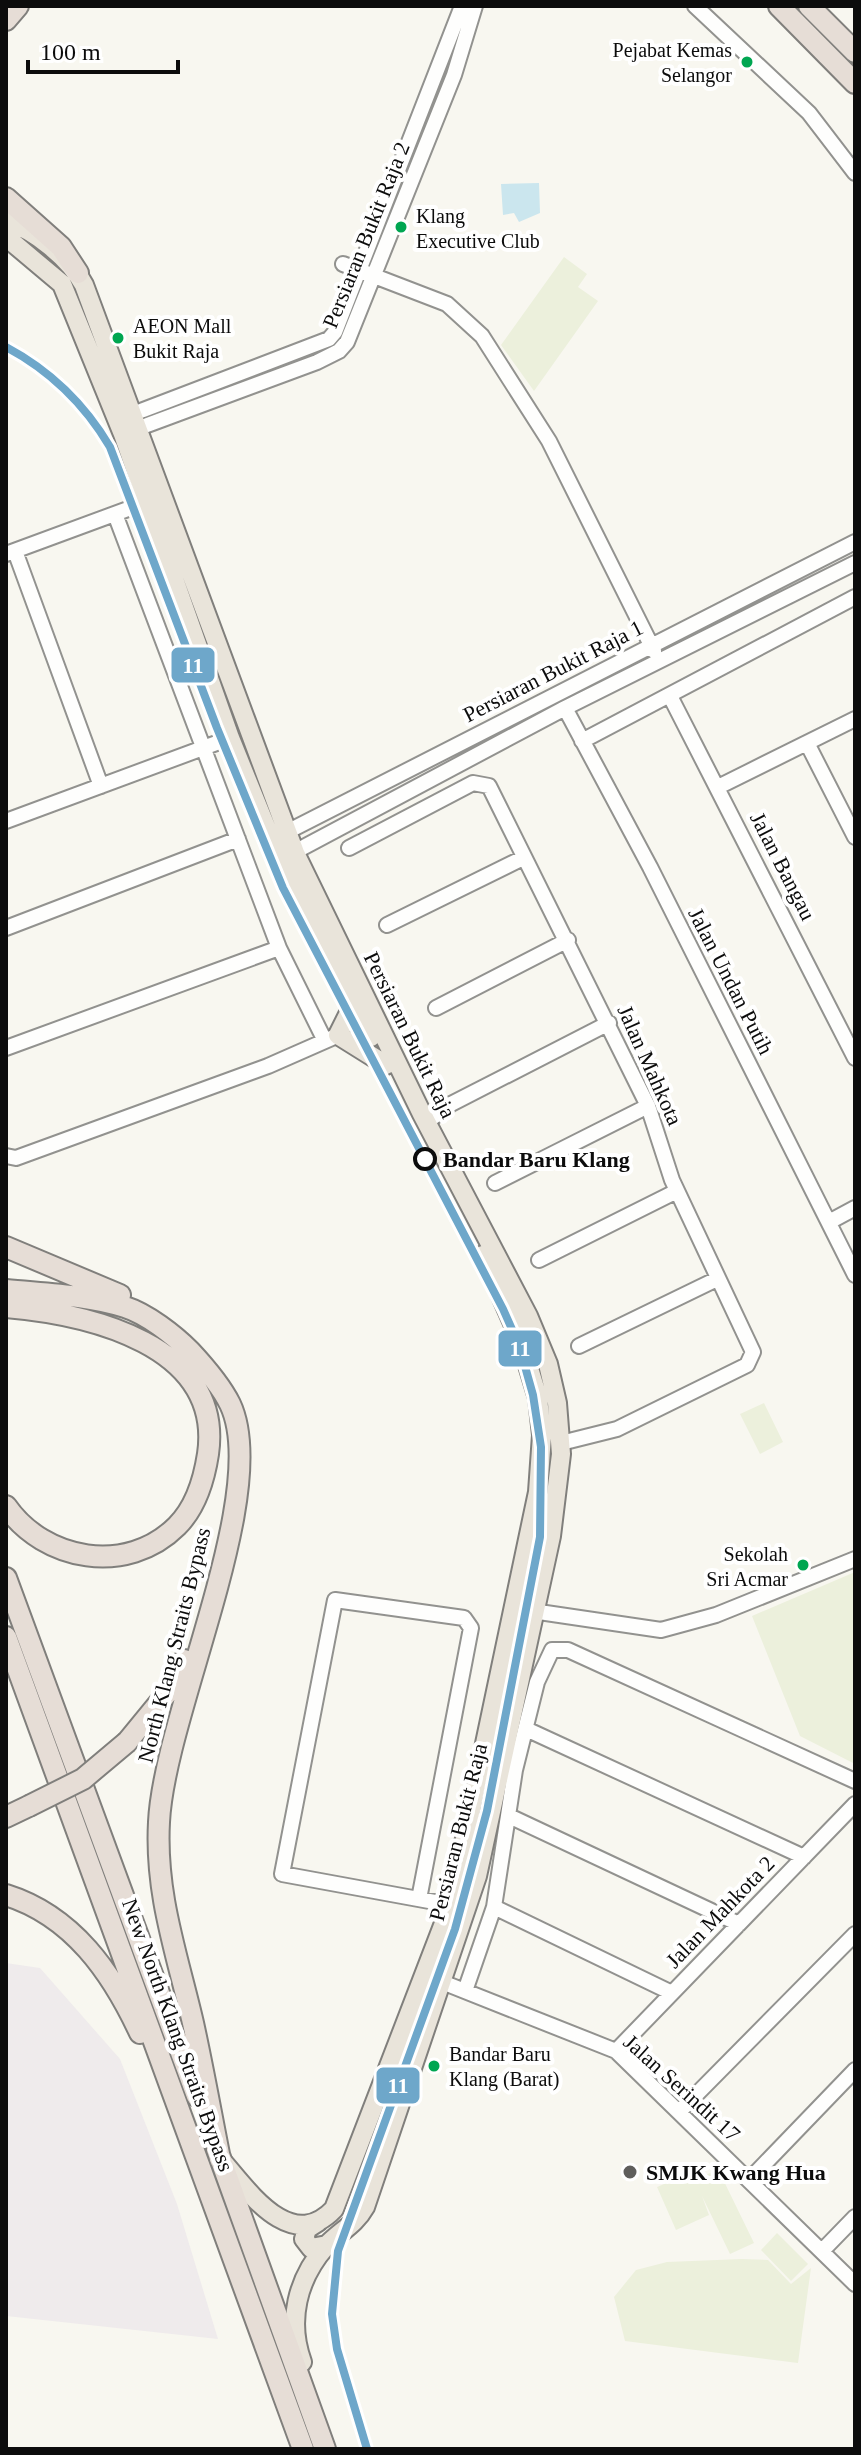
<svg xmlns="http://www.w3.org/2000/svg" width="861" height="2455" font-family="'Times New Roman',serif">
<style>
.industrial{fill:#efebec}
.pitch{fill:#ecf0dc}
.water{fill:#cbe6ee}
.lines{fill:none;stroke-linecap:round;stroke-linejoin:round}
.minor-casing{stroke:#92928f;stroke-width:18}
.major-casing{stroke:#807f7c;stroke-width:22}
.highway-casing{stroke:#807f7c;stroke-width:24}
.minor{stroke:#fefefd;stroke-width:14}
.major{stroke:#e9e4da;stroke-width:18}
.highway{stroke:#e6ddd6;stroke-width:20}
.highway-bridge-casing{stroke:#807f7c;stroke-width:24;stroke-linecap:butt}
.highway-bridge{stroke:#e6ddd6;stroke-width:20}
.rail-1-casing{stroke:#fff;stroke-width:14}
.rail-1{stroke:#6ea7ca;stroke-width:8}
.bus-dot{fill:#00a651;stroke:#fff;stroke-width:3}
.stop-dot{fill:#fff;stroke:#0c0c0c;stroke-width:4}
.poi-dot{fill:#5f5e5c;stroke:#fff;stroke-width:3}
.labels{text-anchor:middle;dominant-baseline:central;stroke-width:8;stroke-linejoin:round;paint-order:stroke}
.bus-label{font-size:20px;fill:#0c0c0c;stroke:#fff;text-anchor:start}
.street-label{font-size:22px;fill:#0c0c0c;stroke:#fff}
.stop-label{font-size:22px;font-weight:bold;fill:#0c0c0c;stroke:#fff;text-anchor:start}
.poi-label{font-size:22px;font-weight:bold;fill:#0c0c0c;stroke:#fff;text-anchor:start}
.line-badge{stroke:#fff;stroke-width:3}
.badge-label{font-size:22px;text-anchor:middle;font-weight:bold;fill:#fff}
</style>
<rect width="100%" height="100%" fill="#f8f7f0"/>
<path class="industrial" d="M 6,1963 L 40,1968 L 120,2059 L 177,2204 L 218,2339 L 6,2316 Z"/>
<path class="pitch" d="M 564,257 L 587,274 L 578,287 L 598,301 L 534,391 L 501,345 Z
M 764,1403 L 783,1442 L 760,1454 L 740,1414 Z
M 855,1572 L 855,1764 L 800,1736 L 752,1616 Z
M 718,2169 L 754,2243 L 730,2254 L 702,2196 L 709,2215 L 676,2230 L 657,2187 L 690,2173 L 694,2181 Z
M 777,2233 L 808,2264 L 791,2281 L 761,2250 Z
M 742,2259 L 768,2260 L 791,2284 L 811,2268 L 798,2363 L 625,2341 L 614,2297 L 636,2270 L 667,2262 Z"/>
<path class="water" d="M 539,183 L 540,213 L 519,222 L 514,213 L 503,215 L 501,184 Z"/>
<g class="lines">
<defs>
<path id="minor" d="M 695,6 L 809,113 L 855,173
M 343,264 L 447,304 L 482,336 L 549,441 L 654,651
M 125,417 L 329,339 L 335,332 L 462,6
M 131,431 L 317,362 L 339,351 L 347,342 L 454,75 L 475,6
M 115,514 L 279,948 L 325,1041
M 15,551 L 101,786
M 6,554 L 147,502
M 670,696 L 855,1058
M 565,708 L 650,867 L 855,1275
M 582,741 L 855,597
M 807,743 L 855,837
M 718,787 L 855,719
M 6,821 L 230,738
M 279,836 L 855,542
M 349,848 L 473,783 L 489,786 L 648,1106 L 672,1180 L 753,1352 L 747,1365 L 617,1429 L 561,1443
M 287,856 L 565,708 L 855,563
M 387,925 L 523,858
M 6,928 L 238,839
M 436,1008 L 568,940
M 6,1048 L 279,948
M 427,1122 L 451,1104 L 609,1023
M 6,1156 L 16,1158 L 268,1066 L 334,1037
M 495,1183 L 648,1106
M 829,1222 L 855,1208
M 539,1260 L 677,1191
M 579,1346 L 717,1279
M 512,1608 L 661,1630 L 716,1615 L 855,1559
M 526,1729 L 804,1857
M 509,1816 L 739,1924
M 419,1899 L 471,1628 L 464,1618 L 335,1600 L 282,1874 L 451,1905
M 494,1907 L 672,1993
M 442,1982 L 616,2051 L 855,2284
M 465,1991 L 494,1907 L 515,1770 L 537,1682 L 552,1650 L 568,1650 L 855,1781
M 616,2051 L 855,1804
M 679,2112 L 855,1934
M 749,2180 L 855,2070
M 822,2251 L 855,2217"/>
<path id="major" d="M 6,221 C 35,230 70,259 84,285 L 295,853 L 422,1114 L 528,1316 L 548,1364 L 557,1403 L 561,1454 L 551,1536 L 477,1876 L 365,2207 C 355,2225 339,2232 326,2246 C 297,2279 287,2321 302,2362
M 6,237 L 62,284 L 123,434 L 230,738 L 279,859 L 371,1037
M 353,1005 L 338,1035 L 386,1065
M 222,2161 C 249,2192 291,2254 334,2209 L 451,1905 L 538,1492 L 542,1435 L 538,1398 L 520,1339 L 483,1255
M 318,2222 L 307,2229 L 304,2239 L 311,2248 L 327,2245"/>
<path id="highway" d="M 779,6 L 855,83
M 809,6 L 855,52
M 6,20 L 18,6
M 6,198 L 61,247 L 78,273
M 6,1247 L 120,1295
M 6,1290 C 46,1294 87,1295 125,1307 C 147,1314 174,1335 190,1351 C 204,1366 221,1386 230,1404 C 272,1492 164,1715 159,1822 C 155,1894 177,1954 193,2023 C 203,2068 211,2114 220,2159
M 6,1307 C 87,1314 224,1344 208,1454 C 204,1480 196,1507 177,1526 C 127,1576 44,1561 6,1506
M 6,1578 L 197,2096
M 6,1637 L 303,2449
M 127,1742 L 168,1692 L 184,1660
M 6,1817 L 29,1806
M 6,1895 C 73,1916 112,1973 140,2033
M 217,2149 L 325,2449"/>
</defs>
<use href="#minor" class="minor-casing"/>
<use href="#major" class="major-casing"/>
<use href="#highway" class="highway-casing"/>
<use href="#minor" class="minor"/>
<use href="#major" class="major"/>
<use href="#highway" class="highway"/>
<defs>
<path id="highway-bridge" d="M 29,1806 L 83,1779 L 127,1742"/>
</defs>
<use href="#highway-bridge" class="highway-bridge-casing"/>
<use href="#highway-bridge" class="highway-bridge"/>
<defs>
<path id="rail-1" d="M 6,347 C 51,371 84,403 110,447 L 217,728 L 283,888 L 503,1309 L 519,1345 L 533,1395 L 541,1447 L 540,1537 L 487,1811 L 455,1929 L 338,2251 L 332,2314 L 337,2349 L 367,2449"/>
</defs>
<use href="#rail-1" class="rail-1-casing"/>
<use href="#rail-1" class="rail-1"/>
</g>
<g class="bus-dot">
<circle cx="747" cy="62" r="7"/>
<circle cx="401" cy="227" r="7"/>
<circle cx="118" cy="338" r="7"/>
<circle cx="803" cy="1565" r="7"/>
<circle cx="434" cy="2066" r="7"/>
</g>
<circle class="stop-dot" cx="425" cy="1159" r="10"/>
<circle class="poi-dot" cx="630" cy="2172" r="8"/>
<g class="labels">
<g class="bus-label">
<text x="732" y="50" text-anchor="end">Pejabat Kemas<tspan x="732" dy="25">Selangor</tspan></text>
<text x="416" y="216">Klang<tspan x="416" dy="25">Executive Club</tspan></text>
<text x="133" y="326">AEON Mall<tspan x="133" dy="25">Bukit Raja</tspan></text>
<text x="788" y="1554" text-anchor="end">Sekolah<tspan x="788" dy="25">Sri Acmar</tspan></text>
<text x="449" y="2054">Bandar Baru<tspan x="449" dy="25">Klang (Barat)</tspan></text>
</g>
<g class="street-label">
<text transform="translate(366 235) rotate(-68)">Persiaran Bukit Raja 2</text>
<text transform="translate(553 671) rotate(-27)">Persiaran Bukit Raja 1</text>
<text transform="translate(783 866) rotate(63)">Jalan Bangau</text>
<text transform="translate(731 981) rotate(63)">Jalan Undan Putih</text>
<text transform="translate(410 1035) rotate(64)">Persiaran Bukit Raja</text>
<text transform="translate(650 1065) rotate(66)">Jalan Mahkota</text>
<text transform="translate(174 1645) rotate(-76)">North Klang Straits Bypass</text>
<text transform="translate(458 1832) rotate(-76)">Persiaran Bukit Raja</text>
<text transform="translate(720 1912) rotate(-46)">Jalan Mahkota 2</text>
<text transform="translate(178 2035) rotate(70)">New North Klang Straits Bypass</text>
<text transform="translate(682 2088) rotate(42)">Jalan Serindit 17</text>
</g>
<g class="stop-label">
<text x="443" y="1159">Bandar Baru Klang</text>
</g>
<g class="poi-label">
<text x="646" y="2172">SMJK Kwang Hua</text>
</g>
</g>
<g class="line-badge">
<rect x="170" y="646" width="46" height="38" rx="8" fill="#6ea7ca"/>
<rect x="497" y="1329" width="46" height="39" rx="8" fill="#6ea7ca"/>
<rect x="375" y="2066" width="46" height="39" rx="8" fill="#6ea7ca"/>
</g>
<g class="badge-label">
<text x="193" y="673">11</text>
<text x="520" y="1356">11</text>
<text x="398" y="2093">11</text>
</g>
<rect width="861" height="2455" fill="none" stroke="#0c0c0c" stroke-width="16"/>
<path d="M28 60v12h150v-12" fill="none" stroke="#0c0c0c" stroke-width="4"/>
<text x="40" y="60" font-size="24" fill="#0c0c0c" stroke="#ffffff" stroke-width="6" paint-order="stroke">100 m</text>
</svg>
